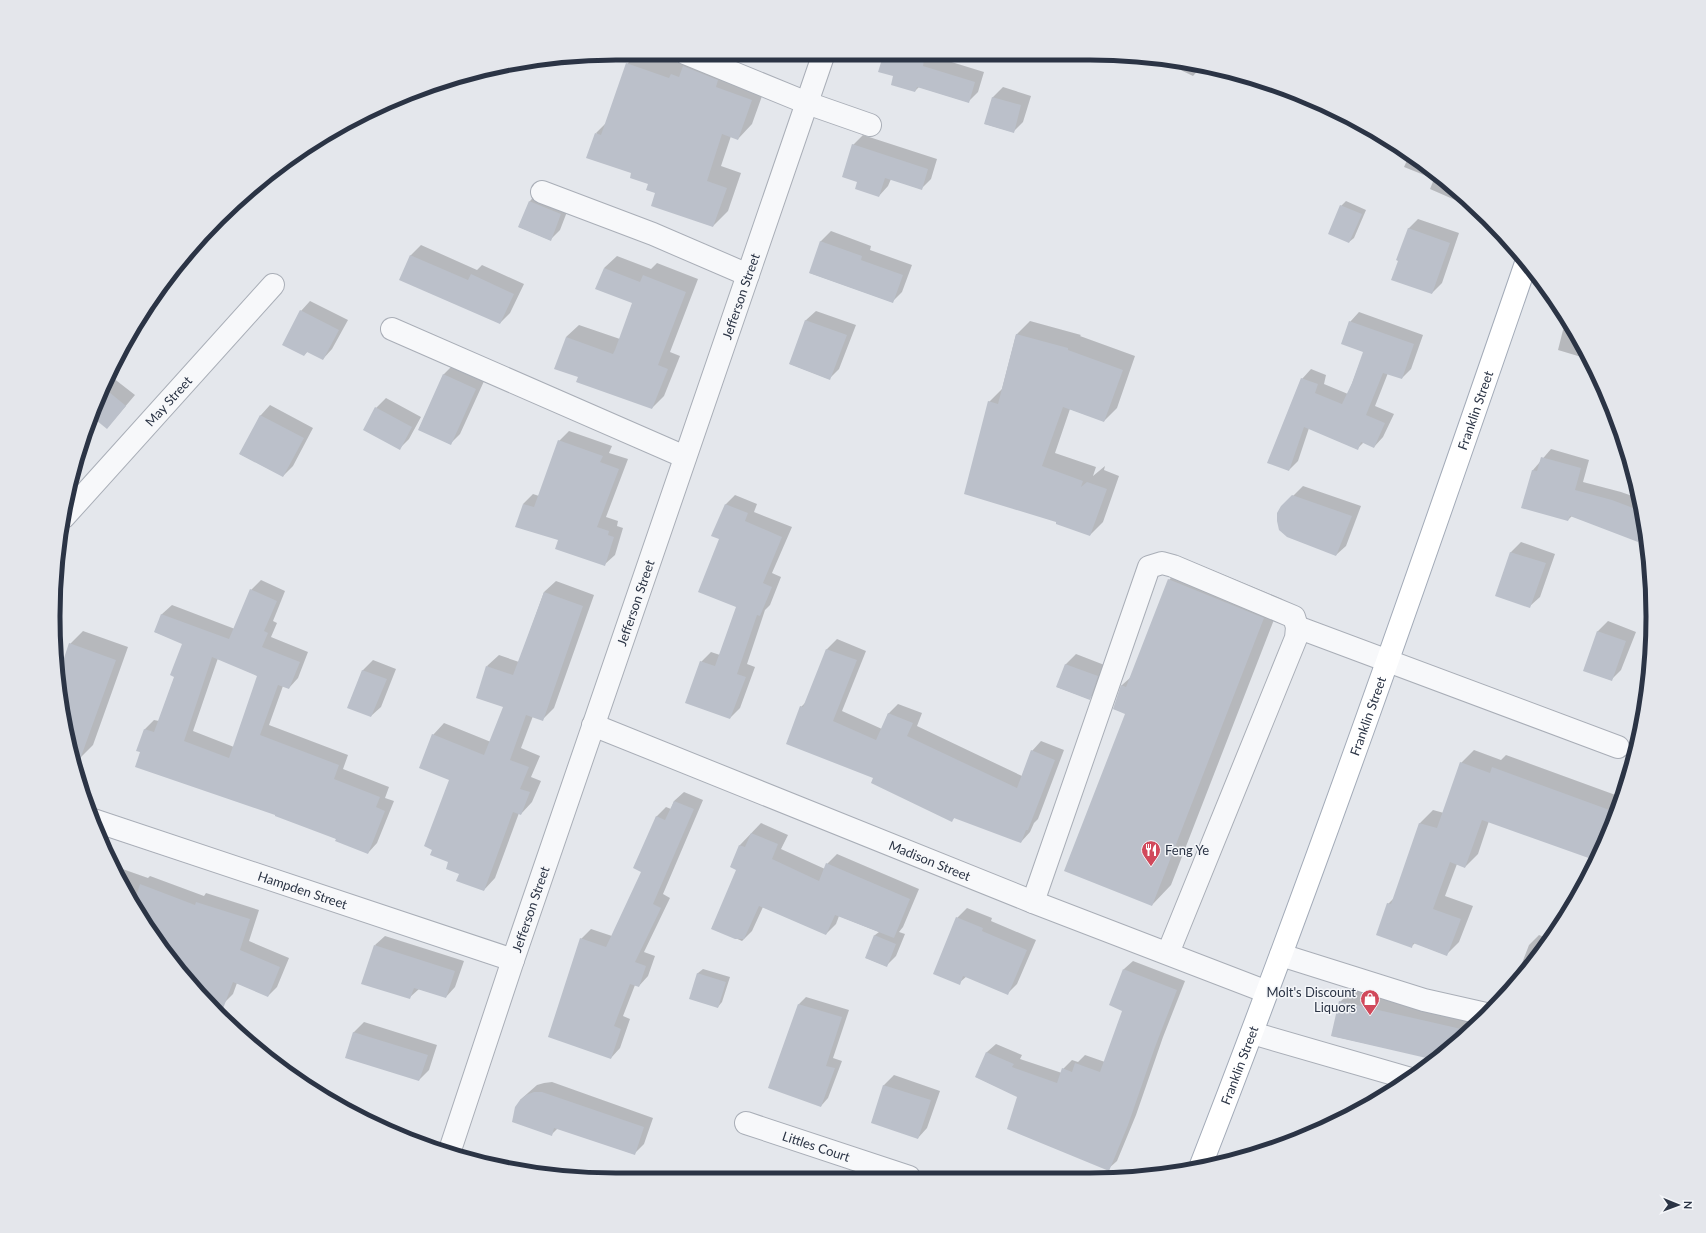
<svg xmlns="http://www.w3.org/2000/svg" width="1706" height="1233" font-family="Lato,sans-serif">
<style>
.shadow{fill:#0003;fill-rule:evenodd}
.building{fill:#bbc0ca;fill-rule:evenodd}
.lines{fill:none;stroke-linecap:round;stroke-linejoin:round}
.minor-casing{stroke:#a9aeb7;stroke-width:24}
.major-casing{stroke:#a3abb8;stroke-width:24}
.minor{stroke:#f7f8fa;stroke-width:22}
.major{stroke:#fff;stroke-width:22}
.labels{text-anchor:middle;dominant-baseline:central;stroke-width:3;stroke-linejoin:round;paint-order:stroke}
.street-label{font-size:13px;fill:#2b3445;stroke:#f4f6f9}
.poi-label{font-size:13px;fill:#2b3445;stroke:#f4f6f9;text-anchor:start}
.rim{fill:none;stroke:#2b3445;stroke-width:5}
</style>
<rect width="100%" height="100%" fill="#e4e7ec"/>
<path class="shadow" d="M 638,53 L 653,53 L 682,64 L 766,85 L 752,124 L 738,139 L 731,136 L 721,166 L 741,173 L 728,211 L 713,226 L 657,192 L 649,183 L 632,173 L 596,133 L 606,123 L 627,64 Z
M 760,53 L 770,53 L 768,56 Z
M 885,53 L 933,53 L 932,56 L 984,72 L 978,92 L 968,102 L 919,87 L 915,91 L 894,75 Z
M 1160,60 L 1200,64 L 1203,65 L 1193,76 Z
M 1003,87 L 1031,96 L 1023,122 L 1013,132 L 985,124 L 993,97 Z
M 863,135 L 937,159 L 931,179 L 921,189 L 891,179 L 888,186 L 879,196 L 858,181 L 853,145 Z
M 1409,156 L 1461,193 L 1466,198 L 1462,203 L 1430,189 L 1434,179 L 1404,167 Z
M 539,191 L 570,204 L 560,230 L 550,240 L 519,227 L 530,201 Z
M 1346,201 L 1366,210 L 1354,238 L 1349,242 L 1341,206 Z
M 1418,219 L 1459,233 L 1442,283 L 1432,293 L 1408,229 Z
M 831,231 L 871,246 L 870,250 L 912,265 L 902,292 L 892,302 L 810,273 L 821,241 Z
M 421,245 L 477,270 L 482,265 L 524,284 L 510,313 L 500,323 L 401,279 L 411,255 Z
M 617,256 L 651,269 L 657,263 L 698,279 L 670,352 L 680,356 L 664,396 L 652,408 L 579,377 L 566,337 L 579,325 L 620,339 L 633,302 L 604,268 Z
M 310,301 L 348,320 L 332,349 L 323,359 L 308,351 L 304,355 L 301,311 Z
M 816,311 L 856,325 L 839,369 L 829,379 L 790,364 L 806,320 Z
M 1359,312 L 1423,335 L 1411,369 L 1402,378 L 1388,373 L 1375,406 L 1394,414 L 1383,437 L 1374,447 L 1364,442 L 1357,449 L 1309,428 L 1298,461 L 1289,470 L 1302,379 L 1311,369 L 1326,375 L 1324,384 L 1348,394 L 1364,352 L 1350,322 Z
M 1030,321 L 1081,335 L 1080,336 L 1135,356 L 1117,408 L 1104,421 L 1070,409 L 1055,453 L 1096,467 L 1093,476 L 1105,466 L 1104,470 L 1119,476 L 1103,522 L 1090,535 L 989,402 L 1002,389 L 1016,335 Z
M 1570,324 L 1578,335 L 1588,359 L 1558,350 L 1563,330 Z
M 454,364 L 485,379 L 460,434 L 450,444 L 419,429 L 444,374 Z
M 108,374 L 135,395 L 107,428 L 91,415 Z
M 386,398 L 421,417 L 409,439 L 399,449 L 376,408 Z
M 270,405 L 313,428 L 293,466 L 283,476 L 240,454 L 261,415 Z
M 569,431 L 612,446 L 609,453 L 628,459 L 606,517 L 618,521 L 617,526 L 623,528 L 615,555 L 605,564 L 559,540 L 523,504 L 533,494 L 539,496 L 559,441 Z
M 1551,449 L 1589,460 L 1583,482 L 1621,492 L 1638,498 L 1646,533 L 1638,541 L 1572,516 L 1568,520 L 1522,507 L 1533,470 Z
M 1303,486 L 1361,506 L 1346,546 L 1336,555 L 1282,507 Z
M 735,495 L 757,504 L 754,512 L 792,527 L 772,573 L 781,577 L 770,605 L 765,610 L 747,664 L 755,667 L 740,708 L 730,718 L 701,662 L 711,652 L 720,655 L 737,606 L 720,539 L 726,504 Z
M 1521,542 L 1555,554 L 1540,597 L 1530,606 L 1496,595 L 1511,552 Z
M 1188,560 L 1282,599 L 1171,885 L 1152,905 L 1126,713 L 1114,709 L 1122,685 L 1131,677 L 1169,580 Z
M 261,580 L 285,591 L 273,621 L 277,623 L 271,637 L 308,652 L 298,678 L 289,688 L 283,686 L 269,725 L 348,755 L 343,769 L 389,787 L 385,798 L 394,801 L 377,843 L 368,853 L 142,751 L 145,729 L 154,720 L 159,721 L 175,676 L 183,643 L 155,632 L 162,614 L 172,605 L 235,629 L 251,590 ZM 218,658 L 258,676 L 234,747 L 193,731 Z
M 556,581 L 594,595 L 554,708 L 542,720 L 533,716 L 521,748 L 540,756 L 531,777 L 541,781 L 532,802 L 521,814 L 519,813 L 495,878 L 484,890 L 460,873 L 450,861 L 450,779 L 433,735 L 444,723 L 491,742 L 505,707 L 487,666 L 499,655 L 519,662 L 544,592 Z
M 1608,621 L 1636,632 L 1621,670 L 1611,680 L 1584,670 L 1598,631 Z
M 83,631 L 128,647 L 93,745 L 80,758 L 75,756 L 58,690 L 58,672 L 60,673 L 70,644 Z
M 837,639 L 866,651 L 842,711 L 882,729 L 888,714 L 898,704 L 922,713 L 917,726 L 1022,776 L 1032,751 L 1041,741 L 1064,750 L 1038,819 L 1034,823 L 1030,832 L 1021,842 L 955,817 L 952,820 L 874,778 L 801,707 L 807,701 L 827,649 Z
M 1076,654 L 1107,666 L 1099,689 L 1089,699 L 1057,687 L 1066,664 Z
M 373,660 L 396,669 L 381,707 L 371,716 L 348,707 L 363,670 Z
M 1474,750 L 1501,760 L 1506,755 L 1621,797 L 1597,860 L 1489,821 L 1478,854 L 1465,867 L 1457,864 L 1445,896 L 1473,906 L 1459,942 L 1446,955 L 1415,943 L 1411,947 L 1388,904 L 1394,898 L 1420,823 L 1433,810 L 1444,813 L 1461,763 Z
M 684,792 L 703,800 L 663,894 L 670,898 L 644,952 L 655,956 L 648,976 L 639,986 L 635,985 L 623,1016 L 630,1019 L 620,1048 L 611,1058 L 581,939 L 591,929 L 612,936 L 643,871 L 656,817 L 666,807 L 671,809 L 674,801 Z
M 761,823 L 788,835 L 781,849 L 825,869 L 827,864 L 837,854 L 919,889 L 903,927 L 899,932 L 905,934 L 896,956 L 886,966 L 866,958 L 875,935 L 879,932 L 839,916 L 836,924 L 826,934 L 763,907 L 752,931 L 742,941 L 712,928 L 738,869 L 731,866 L 740,845 Z
M 114,866 L 148,878 L 150,876 L 204,896 L 206,893 L 259,910 L 249,941 L 289,958 L 277,987 L 268,996 L 237,983 L 233,994 L 224,1003 L 200,995 L 193,988 L 148,929 Z
M 967,908 L 992,918 L 991,921 L 1036,940 L 1017,984 L 1008,993 L 967,976 L 959,983 L 957,918 Z
M 1539,935 L 1549,939 L 1536,960 L 1524,973 L 1519,971 L 1529,945 Z
M 385,936 L 464,961 L 455,987 L 446,997 L 419,989 L 409,998 L 375,945 Z
M 1133,961 L 1185,981 L 1163,1037 L 1136,1115 L 1117,1161 L 1108,1169 L 1019,1097 L 976,1077 L 987,1052 L 996,1044 L 1022,1055 L 1020,1059 L 1062,1073 L 1063,1069 L 1072,1060 L 1078,1062 L 1085,1055 L 1105,1062 L 1124,1010 L 1124,969 Z
M 703,969 L 730,977 L 722,1002 L 718,1007 L 690,998 L 698,973 Z
M 1355,987 L 1483,1016 L 1461,1040 L 1436,1059 L 1332,1036 L 1340,1002 Z
M 806,997 L 849,1010 L 833,1058 L 842,1061 L 828,1098 L 821,1106 L 799,1004 Z
M 364,1022 L 437,1045 L 429,1070 L 419,1080 L 346,1057 L 354,1032 Z
M 246,1038 L 258,1041 L 256,1047 Z
M 894,1075 L 940,1091 L 927,1128 L 918,1138 L 872,1122 L 884,1085 Z
M 552,1082 L 653,1118 L 644,1144 L 634,1154 L 558,1128 L 551,1135 L 520,1100 L 537,1085 L 544,1083 Z"/>
<path class="building" d="M 884,53 L 901,53 L 924,60 L 923,66 L 975,82 L 969,103 L 917,87 L 915,92 L 891,85 L 893,76 L 878,72 Z
M 626,63 L 669,78 L 671,74 L 679,77 L 683,66 L 718,80 L 716,87 L 752,100 L 738,140 L 722,134 L 707,181 L 727,188 L 713,227 L 651,206 L 655,193 L 646,190 L 648,184 L 630,178 L 631,173 L 586,158 L 595,133 L 601,135 Z
M 992,97 L 1021,105 L 1014,133 L 984,124 Z
M 852,144 L 928,169 L 922,190 L 885,178 L 879,197 L 855,189 L 857,182 L 842,177 Z
M 529,201 L 561,214 L 551,241 L 518,227 Z
M 1340,205 L 1362,214 L 1349,243 L 1328,234 Z
M 1408,228 L 1450,243 L 1432,294 L 1391,280 L 1398,261 L 1396,260 Z
M 820,241 L 862,256 L 861,260 L 903,275 L 893,303 L 809,273 Z
M 410,255 L 468,280 L 471,274 L 514,294 L 500,324 L 399,280 Z
M 604,268 L 640,282 L 643,275 L 686,292 L 658,365 L 668,369 L 652,409 L 576,382 L 578,377 L 554,369 L 566,337 L 613,354 L 615,350 L 632,303 L 595,289 Z
M 300,310 L 339,330 L 323,360 L 307,352 L 304,356 L 282,345 Z
M 805,320 L 847,335 L 830,380 L 789,364 Z
M 1349,321 L 1414,344 L 1402,379 L 1383,373 L 1366,415 L 1385,423 L 1374,448 L 1361,442 L 1358,450 L 1304,427 L 1289,471 L 1267,463 L 1301,378 L 1318,384 L 1315,393 L 1342,404 L 1352,383 L 1363,352 L 1341,344 Z
M 1016,334 L 1068,348 L 1068,350 L 1123,370 L 1104,422 L 1063,407 L 1042,466 L 1083,481 L 1081,487 L 1087,482 L 1107,489 L 1090,536 L 1056,524 L 1056,522 L 964,494 L 988,401 L 998,404 Z
M 443,374 L 476,389 L 451,445 L 418,430 Z
M 103,387 L 126,406 L 107,429 L 91,416 Z
M 375,407 L 412,427 L 400,450 L 363,430 Z
M 260,415 L 304,438 L 283,477 L 239,454 Z
M 558,440 L 603,456 L 600,462 L 619,469 L 597,527 L 609,531 L 608,535 L 614,537 L 605,566 L 555,549 L 558,540 L 515,527 L 523,504 L 534,507 Z
M 1541,457 L 1581,468 L 1575,490 L 1612,500 L 1641,511 L 1644,526 L 1638,542 L 1570,516 L 1568,521 L 1521,508 L 1532,470 L 1537,471 Z
M 1292,495 L 1352,516 L 1336,556 L 1287,537 L 1279,530 L 1277,521 L 1277,513 L 1281,506 Z
M 725,504 L 748,513 L 745,521 L 782,537 L 763,583 L 772,587 L 760,616 L 757,615 L 737,674 L 746,677 L 730,719 L 685,703 L 700,661 L 715,666 L 736,607 L 698,592 L 719,539 L 711,536 Z
M 1510,552 L 1546,563 L 1530,608 L 1495,596 Z
M 1168,579 L 1264,618 L 1152,906 L 1064,871 L 1125,714 L 1113,709 L 1121,685 L 1126,687 Z
M 250,589 L 277,601 L 264,631 L 268,633 L 262,647 L 300,662 L 289,689 L 278,685 L 260,735 L 339,765 L 334,779 L 380,797 L 376,807 L 385,811 L 368,854 L 335,841 L 336,839 L 275,816 L 275,815 L 135,767 L 140,752 L 136,751 L 144,729 L 154,732 L 174,677 L 170,675 L 182,644 L 154,632 L 161,614 L 229,639 ZM 212,657 L 257,676 L 229,758 L 184,741 Z
M 544,592 L 583,606 L 543,721 L 526,715 L 510,760 L 529,767 L 520,789 L 530,792 L 521,815 L 513,812 L 484,891 L 456,881 L 459,874 L 446,869 L 448,862 L 430,855 L 432,850 L 424,846 L 449,780 L 419,768 L 432,734 L 484,755 L 503,707 L 476,698 L 486,666 L 513,675 Z
M 1597,631 L 1626,641 L 1612,681 L 1583,671 Z
M 69,643 L 116,660 L 78,765 L 58,690 L 58,676 Z
M 826,649 L 857,660 L 833,721 L 876,740 L 888,713 L 913,723 L 907,736 L 1017,788 L 1031,750 L 1055,760 L 1028,830 L 1026,830 L 1021,843 L 954,818 L 952,822 L 871,783 L 873,778 L 786,744 L 800,706 L 803,707 Z
M 1065,664 L 1098,676 L 1090,700 L 1056,687 Z
M 362,670 L 387,679 L 371,717 L 347,708 Z
M 1460,762 L 1490,773 L 1492,767 L 1615,812 L 1597,861 L 1482,820 L 1465,868 L 1450,862 L 1433,909 L 1461,919 L 1447,956 L 1413,943 L 1412,948 L 1376,935 L 1387,903 L 1391,904 L 1419,823 L 1437,828 Z
M 674,801 L 694,809 L 653,904 L 661,908 L 635,962 L 646,966 L 639,987 L 630,984 L 614,1026 L 621,1029 L 611,1059 L 548,1037 L 580,938 L 606,947 L 641,872 L 633,868 L 656,816 L 665,820 Z
M 751,833 L 778,844 L 772,859 L 819,881 L 826,863 L 910,899 L 894,938 L 835,915 L 826,935 L 759,906 L 744,939 L 735,939 L 711,929 L 736,870 L 730,867 L 739,845 L 745,847 Z
M 140,884 L 195,905 L 196,902 L 250,919 L 240,950 L 280,967 L 268,997 L 233,982 L 221,1014 L 193,988 L 148,929 L 134,903 Z
M 956,917 L 983,928 L 982,931 L 1027,950 L 1008,995 L 963,976 L 960,985 L 933,974 Z
M 874,935 L 896,944 L 887,967 L 865,958 Z
M 374,945 L 455,971 L 446,998 L 414,988 L 410,999 L 361,984 Z
M 1123,969 L 1177,990 L 1155,1047 L 1128,1125 L 1109,1171 L 1007,1129 L 1017,1097 L 975,1077 L 986,1052 L 1014,1064 L 1012,1067 L 1057,1083 L 1062,1068 L 1072,1072 L 1075,1063 L 1100,1072 L 1122,1011 L 1109,1005 Z
M 697,973 L 726,982 L 718,1008 L 689,999 Z
M 1339,1001 L 1470,1031 L 1461,1040 L 1435,1060 L 1331,1036 Z
M 798,1004 L 842,1017 L 826,1066 L 835,1068 L 821,1107 L 768,1088 Z
M 353,1032 L 428,1055 L 419,1081 L 345,1058 Z
M 883,1085 L 931,1100 L 918,1139 L 871,1123 Z
M 534,1092 L 542,1092 L 644,1127 L 635,1155 L 554,1128 L 552,1136 L 512,1122 L 515,1107 L 520,1100 L 526,1095 Z"/>
<g class="lines">
<defs>
<g id="minor">
<path d="M 685,53 L 807,103 L 870,125"/>
<path d="M 542,192 L 653,234 L 748,275"/>
<path d="M 392,329 L 685,457"/>
<path id="s1" d="M 64,517 L 273,285"/>
<path d="M 1297,627 L 1618,747"/>
<path id="s2" d="M 593,725 L 1033,902 L 1267,992"/>
<path id="s3" d="M 93,820 L 513,960"/>
<path d="M 1033,902 L 1149,567 L 1162,563 L 1173,566 L 1294,617 L 1297,627 L 1296,638 L 1168,953"/>
<path d="M 1281,955 L 1424,1000 L 1486,1014"/>
<path d="M 1252,1033 L 1411,1079"/>
<path id="s4" d="M 746,1123 L 909,1177"/>
<path id="s5" d="M 449,1153 L 513,960 L 824,53"/>
</g>
<g id="major">
<path id="s6" d="M 1201,1165 C 1317,867 1422,565 1526,263"/>
</g>
</defs>
<use href="#minor" class="minor-casing"/>
<use href="#major" class="major-casing"/>
<use href="#minor" class="minor"/>
<use href="#major" class="major"/>
</g>
<defs>
<symbol id="restaurant-pin" viewBox="-11 -11 22 30"><path d="M0 17L-7.5 6A9.5 9.5 0 1 1 7.5 6Z" fill="#d1495b" stroke="#f4f6f9"/><path d="M-5-6h1v4h1v-4h1v4h1v-4h1v5L-1.5 .5V6h-2V.5L-5-1ZM5-6V6H3V1.5H1.5Q1.5-4 5-6Z" fill="#fff"/></symbol>
<symbol id="shop-pin" viewBox="-11 -11 22 30"><path d="M0 17L-7.5 6A9.5 9.5 0 1 1 7.5 6Z" fill="#d1495b" stroke="#f4f6f9"/><path d="M-5-2.5h2.3a2.7 3.5 0 0 1 5.4 0H5L5.5 6h-11ZM-1.5-2.5h3a1.5 2.3 0 0 0-3 0Z" fill="#fff"/></symbol>
</defs>
<g fill-rule="evenodd">
<use href="#restaurant-pin" x="1140" y="839" width="22" height="30"/>
<use href="#shop-pin" x="1359" y="988" width="22" height="30"/>
</g>
<g class="labels">
<g class="street-label">
<text stroke="none"><textPath href="#s5" startOffset="905">Jefferson Street</textPath></text>
<text stroke="none"><textPath href="#s1" startOffset="156">May Street</textPath></text>
<text stroke="none"><textPath href="#s6" startOffset="803">Franklin Street</textPath></text>
<text stroke="none"><textPath href="#s5" startOffset="581">Jefferson Street</textPath></text>
<text stroke="none"><textPath href="#s6" startOffset="479">Franklin Street</textPath></text>
<text stroke="none"><textPath href="#s2" startOffset="363">Madison Street</textPath></text>
<text stroke="none"><textPath href="#s3" startOffset="221">Hampden Street</textPath></text>
<text stroke="none"><textPath href="#s5" startOffset="257">Jefferson Street</textPath></text>
<text stroke="none"><textPath href="#s6" startOffset="107">Franklin Street</textPath></text>
<text stroke="none"><textPath href="#s4" startOffset="74">Littles Court</textPath></text>
</g>
<g class="poi-label">
<text x="1165" y="850">Feng Ye</text>
<text x="1356" y="992" text-anchor="end">Molt's Discount<tspan x="1356" dy="15">Liquors</tspan></text>
</g>
</g>
<path d="M0 0H1706V1233H0ZM616 60H1090A556 556 0 0 1 1646 616V617A556 556 0 0 1 1090 1173H616A556 556 0 0 1 60 617V616A556 556 0 0 1 616 60Z" fill="#e4e6eb" fill-rule="evenodd"/>
<path class="rim" d="M616 60H1090A556 556 0 0 1 1646 616V617A556 556 0 0 1 1090 1173H616A556 556 0 0 1 60 617V616A556 556 0 0 1 616 60Z"/>
<g transform="translate(1678 1205) rotate(91)" stroke="#f4f6f9" stroke-width="3" paint-order="stroke">
<path d="M0-3L7 15L0 10L-7 15Z" fill="#2b3445"/>
<text y="-6" font-size="11" font-weight="bold" text-anchor="middle" fill="#2b3445">N</text>
</g>
</svg>
